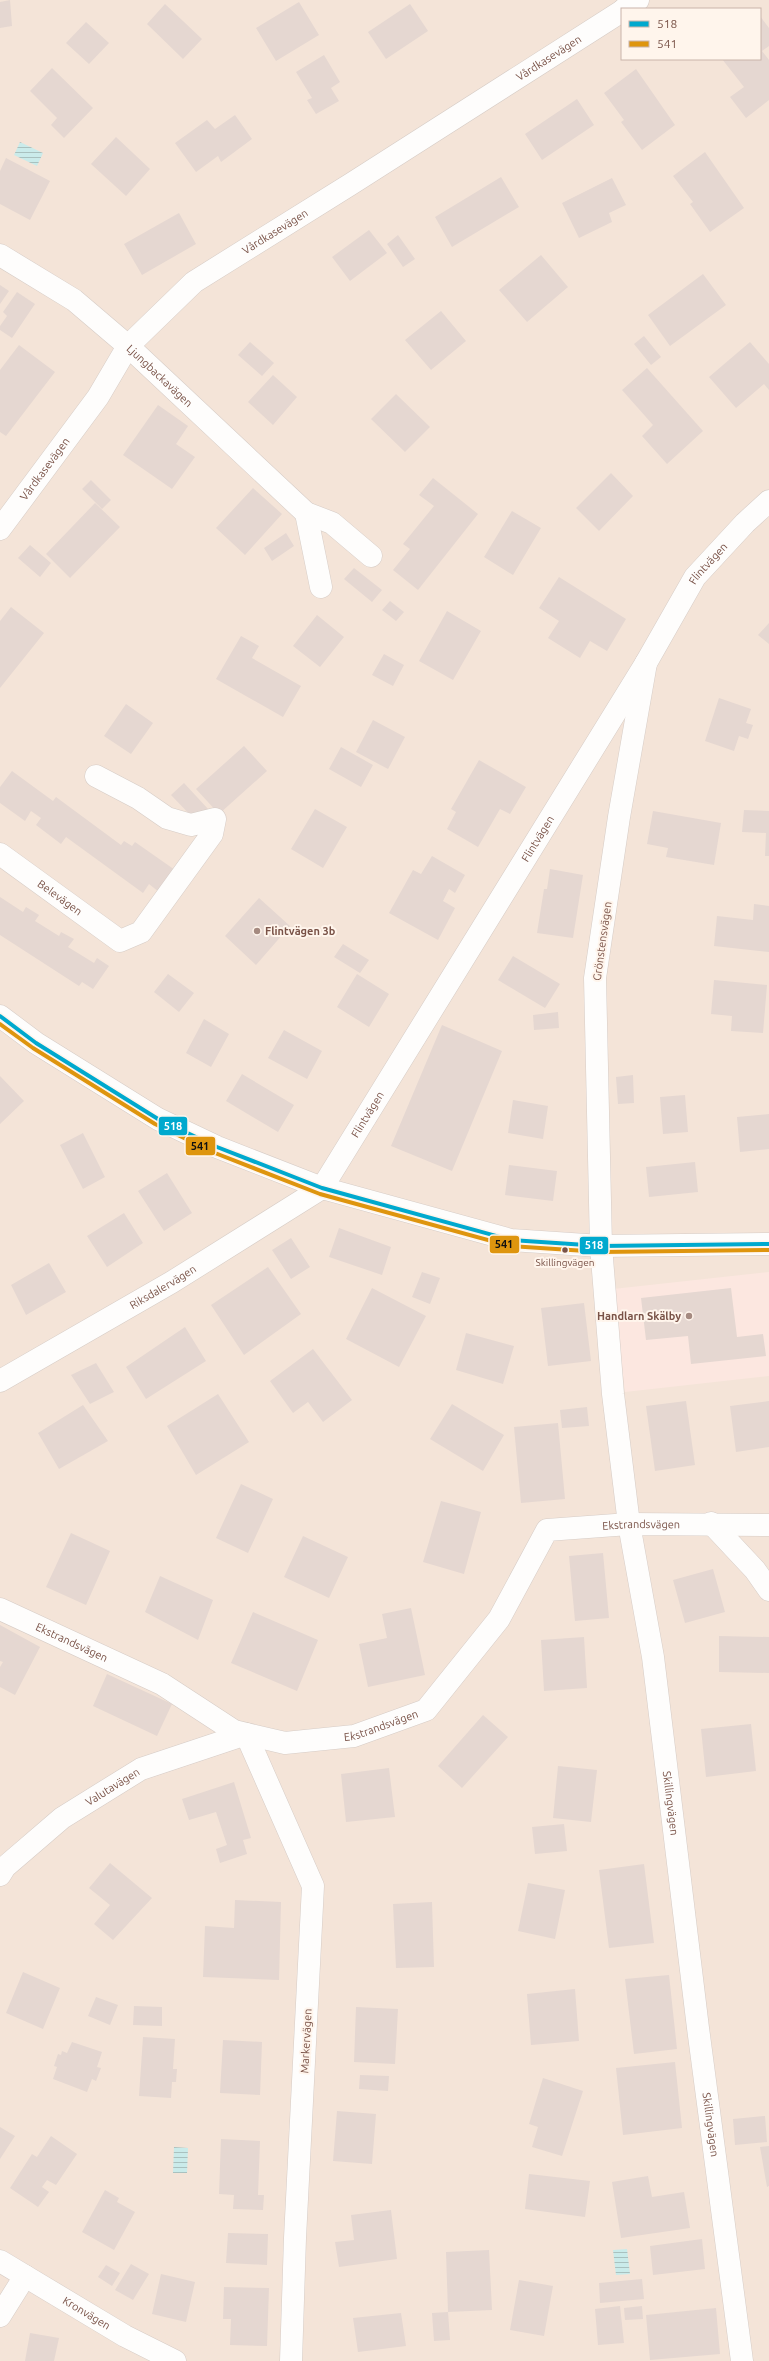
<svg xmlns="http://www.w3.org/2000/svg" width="769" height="2361" font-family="Ubuntu,sans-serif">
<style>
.residential{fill:#f4e4d8;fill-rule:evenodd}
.commercial{fill:#fce7e0}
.water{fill:url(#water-rules)}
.building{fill:#e5d7d1}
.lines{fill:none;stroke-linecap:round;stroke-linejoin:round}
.minor-casing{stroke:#d6ccc6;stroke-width:23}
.minor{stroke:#fefdfc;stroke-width:22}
.bus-1-casing{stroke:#fff5ec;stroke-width:7}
.bus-2-casing{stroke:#fff5ec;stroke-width:7}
.bus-1{stroke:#00a9ce;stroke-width:4}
.bus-2{stroke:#de950e;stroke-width:4}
.poi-dot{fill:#a58a80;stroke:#fff5ec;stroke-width:1.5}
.bus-dot{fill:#795247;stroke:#fff5ec;stroke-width:1.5}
.labels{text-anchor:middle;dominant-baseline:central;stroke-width:4;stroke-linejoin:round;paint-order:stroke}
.bus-label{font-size:10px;fill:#795247;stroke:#fff5ec}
.street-label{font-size:11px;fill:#795247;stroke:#fff5ec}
.poi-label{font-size:11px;font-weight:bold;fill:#795247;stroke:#fff5ec;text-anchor:start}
.line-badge{stroke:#fff5ec;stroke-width:1.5}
.badge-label{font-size:11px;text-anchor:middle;font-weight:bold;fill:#fff}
.pale-badge-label{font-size:11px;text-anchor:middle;font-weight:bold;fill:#111}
</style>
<defs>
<pattern id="water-rules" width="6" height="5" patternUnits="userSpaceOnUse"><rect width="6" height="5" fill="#caebea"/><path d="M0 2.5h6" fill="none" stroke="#a9c1bf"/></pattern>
</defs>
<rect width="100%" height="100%" fill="#f8f1ea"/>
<path class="residential" d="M 0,0 L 769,0 L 769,2361 L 0,2361 ZM 622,9 L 760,9 L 760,59 L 622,59 Z"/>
<path class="commercial" d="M 769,1272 L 769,1376 L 625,1392 L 613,1289 Z"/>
<path class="water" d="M 20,142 L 43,153 L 37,166 L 14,155 Z
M 174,2147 L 188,2148 L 187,2173 L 173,2173 Z
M 627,2249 L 630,2274 L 616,2275 L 613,2250 Z"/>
<path class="building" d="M 10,0 L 12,26 L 0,28 L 0,2 Z
M 299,2 L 319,35 L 276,61 L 256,28 Z
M 165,4 L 202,39 L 183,59 L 147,24 Z
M 410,4 L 428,31 L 386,59 L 368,32 Z
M 760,16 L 769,28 L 769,46 L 762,51 L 769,60 L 769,100 L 746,118 L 730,97 L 744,87 L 722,59 L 760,59 Z
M 86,22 L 109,43 L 89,64 L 66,43 Z
M 324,55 L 340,82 L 331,88 L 339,101 L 316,114 L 307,100 L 312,98 L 296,72 Z
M 52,68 L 93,108 L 64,138 L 51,125 L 57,118 L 30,91 Z
M 636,69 L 675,125 L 642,150 L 621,122 L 624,120 L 604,93 Z
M 577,99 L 594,125 L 542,160 L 525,134 Z
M 235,115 L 252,139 L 221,162 L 218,156 L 196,172 L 175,143 L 207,120 L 215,129 Z
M 116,137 L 150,169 L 126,196 L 91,164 Z
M 705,152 L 744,208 L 710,232 L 690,204 L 693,202 L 673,176 Z
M 6,158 L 50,181 L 30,220 L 0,204 L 0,171 Z
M 501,177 L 519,207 L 452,247 L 435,217 Z
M 612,178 L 626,205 L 609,213 L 612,222 L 579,238 L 562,203 Z
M 179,213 L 196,244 L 142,275 L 124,244 Z
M 369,230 L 387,253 L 350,281 L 332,257 Z
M 398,235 L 415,259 L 403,267 L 387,244 Z
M 541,255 L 568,287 L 527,322 L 499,290 Z
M 703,274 L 726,305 L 670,346 L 648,315 Z
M 0,285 L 9,291 L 0,304 Z
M 17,292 L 35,304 L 12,338 L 0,330 L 0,326 L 7,316 L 3,312 Z
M 441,311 L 466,341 L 431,370 L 405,340 Z
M 644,336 L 661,357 L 651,365 L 634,344 Z
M 250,342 L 274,363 L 262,376 L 238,355 Z
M 750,342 L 769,364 L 769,390 L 764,384 L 736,408 L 709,377 Z
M 19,345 L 55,372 L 6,436 L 0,432 L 0,370 Z
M 647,368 L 703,431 L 667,464 L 642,436 L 653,425 L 622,390 Z
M 273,375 L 297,397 L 273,425 L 248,402 Z
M 396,394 L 430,427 L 405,452 L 371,419 Z
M 158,405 L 188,426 L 176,444 L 195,457 L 172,489 L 123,455 Z
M 611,473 L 633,496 L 599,531 L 576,508 Z
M 433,478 L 478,514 L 418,590 L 393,570 L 410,549 L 403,544 L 434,506 L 419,495 Z
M 91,480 L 111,500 L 102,509 L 82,489 Z
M 253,488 L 282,514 L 245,555 L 216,528 Z
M 95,503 L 120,527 L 70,578 L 46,554 Z
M 512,511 L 541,528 L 513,575 L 484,557 Z
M 286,533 L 294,546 L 272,561 L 264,548 Z
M 30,545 L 51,563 L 40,577 L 18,558 Z
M 354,568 L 382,590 L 372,602 L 344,579 Z
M 559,577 L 626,619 L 607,651 L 590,641 L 580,658 L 548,638 L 559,621 L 539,608 Z
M 390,601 L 404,612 L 396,621 L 382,610 Z
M 11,607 L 44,633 L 0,688 L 0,621 Z
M 447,611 L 481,631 L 453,680 L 419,661 Z
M 317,615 L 344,637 L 320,667 L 293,646 Z
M 769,623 L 769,644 L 758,635 Z
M 241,636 L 259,646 L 252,658 L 301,686 L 283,717 L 216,679 Z
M 384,654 L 404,665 L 393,686 L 372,675 Z
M 719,698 L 751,709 L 746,723 L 753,725 L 748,739 L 739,736 L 734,751 L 705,741 Z
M 126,704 L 153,723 L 131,754 L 104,736 Z
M 373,720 L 405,737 L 388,769 L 356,752 Z
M 244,746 L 267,771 L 219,814 L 196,789 Z
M 341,747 L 373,765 L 361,787 L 329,769 Z
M 479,760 L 526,787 L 510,814 L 500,809 L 478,847 L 447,829 L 456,812 L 451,809 Z
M 12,771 L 53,801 L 56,797 L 121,845 L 124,841 L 132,846 L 135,842 L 175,870 L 159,892 L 149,884 L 143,893 L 66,837 L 61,844 L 36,825 L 41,818 L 31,811 L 25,821 L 0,803 L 0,787 Z
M 184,783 L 209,810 L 197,822 L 171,795 Z
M 315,809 L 347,827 L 323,868 L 291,849 Z
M 744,810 L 769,811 L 769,856 L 765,856 L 766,833 L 742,832 Z
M 653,811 L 721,823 L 714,865 L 666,857 L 668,848 L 647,844 Z
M 432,856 L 465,875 L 455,893 L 449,889 L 443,901 L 455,908 L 438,940 L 389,913 L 413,870 L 421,874 Z
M 550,869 L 583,875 L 573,938 L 537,933 L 544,889 L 547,889 Z
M 0,897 L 23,912 L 26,907 L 39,915 L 35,921 L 59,936 L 61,932 L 74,939 L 68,947 L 94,963 L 97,958 L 109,966 L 93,989 L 82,982 L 79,986 L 0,935 Z
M 259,898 L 290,926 L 256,965 L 225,936 Z
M 754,904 L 769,906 L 769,952 L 714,946 L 717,916 L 753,920 Z
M 343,944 L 369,960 L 360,973 L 334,957 Z
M 513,956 L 560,984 L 545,1008 L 498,980 Z
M 168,974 L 194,993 L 179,1012 L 154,992 Z
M 357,974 L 389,994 L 369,1027 L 337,1007 Z
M 714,980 L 767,985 L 763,1033 L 731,1031 L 732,1016 L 711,1014 Z
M 558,1012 L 559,1028 L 534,1030 L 533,1015 Z
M 204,1019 L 229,1034 L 211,1067 L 186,1053 Z
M 442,1025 L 502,1051 L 452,1171 L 391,1146 Z
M 284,1030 L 322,1051 L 307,1079 L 268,1058 Z
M 242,1074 L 294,1105 L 278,1132 L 226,1101 Z
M 633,1075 L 634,1103 L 618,1104 L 616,1077 Z
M 0,1076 L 24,1101 L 0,1124 Z
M 685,1095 L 688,1132 L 663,1134 L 660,1097 Z
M 513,1100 L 548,1106 L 543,1139 L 508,1133 Z
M 769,1114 L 769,1149 L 740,1152 L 737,1117 Z
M 83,1133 L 105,1177 L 83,1189 L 60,1145 Z
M 695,1162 L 698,1192 L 649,1197 L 646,1167 Z
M 509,1165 L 557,1171 L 553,1201 L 505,1195 Z
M 167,1173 L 192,1213 L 164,1231 L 138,1191 Z
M 124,1213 L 143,1243 L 107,1267 L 87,1236 Z
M 339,1228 L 391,1247 L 382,1275 L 329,1257 Z
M 291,1238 L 310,1267 L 291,1279 L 272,1250 Z
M 49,1263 L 66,1292 L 26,1315 L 11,1285 Z
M 268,1267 L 301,1314 L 244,1355 L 211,1305 Z
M 422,1272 L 440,1278 L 430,1304 L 412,1297 Z
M 372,1288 L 426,1316 L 399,1367 L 346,1339 Z
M 731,1288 L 737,1337 L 763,1334 L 766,1356 L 691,1364 L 688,1336 L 646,1340 L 641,1298 Z
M 584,1303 L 591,1361 L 548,1366 L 541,1308 Z
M 185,1327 L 206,1361 L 146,1399 L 126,1367 Z
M 466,1333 L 514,1346 L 503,1384 L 456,1370 Z
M 313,1349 L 352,1400 L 323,1422 L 308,1402 L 293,1413 L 270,1381 Z
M 96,1363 L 114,1392 L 90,1404 L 71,1375 Z
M 218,1394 L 249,1442 L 196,1475 L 167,1426 Z
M 686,1401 L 695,1465 L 655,1471 L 646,1406 Z
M 769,1401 L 769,1447 L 736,1452 L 730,1406 Z
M 452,1404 L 504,1435 L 483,1471 L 430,1439 Z
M 83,1405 L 108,1441 L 59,1469 L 38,1433 Z
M 587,1407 L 589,1426 L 562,1428 L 560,1410 Z
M 558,1423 L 565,1499 L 521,1503 L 514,1427 Z
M 241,1484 L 273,1499 L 248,1553 L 216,1538 Z
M 441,1501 L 481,1512 L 464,1574 L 423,1562 Z
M 71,1533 L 110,1551 L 86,1605 L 46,1587 Z
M 303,1536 L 348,1557 L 329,1598 L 284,1577 Z
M 603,1553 L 609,1618 L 575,1621 L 569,1556 Z
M 713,1569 L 725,1612 L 685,1623 L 673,1580 Z
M 160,1576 L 213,1600 L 198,1640 L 145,1612 Z
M 411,1608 L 425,1675 L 368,1687 L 359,1644 L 387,1638 L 382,1614 Z
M 253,1612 L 318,1640 L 297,1691 L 231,1663 Z
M 0,1625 L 40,1647 L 15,1695 L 0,1687 L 0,1667 L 3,1662 L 0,1661 Z
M 719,1636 L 769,1637 L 769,1673 L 719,1672 Z
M 584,1637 L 587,1688 L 544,1691 L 541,1640 Z
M 107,1674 L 172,1704 L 157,1736 L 93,1706 Z
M 483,1715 L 508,1737 L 462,1788 L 438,1766 Z
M 751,1724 L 756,1771 L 706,1777 L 701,1729 Z
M 558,1766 L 597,1770 L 591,1822 L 553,1818 Z
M 389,1768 L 395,1817 L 346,1822 L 341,1774 Z
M 234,1782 L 251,1838 L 243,1840 L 247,1854 L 220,1863 L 216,1849 L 227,1845 L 216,1812 L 189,1820 L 182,1799 Z
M 564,1824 L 567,1851 L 535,1854 L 532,1827 Z
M 110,1863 L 152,1898 L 113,1940 L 94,1924 L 110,1905 L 89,1888 Z
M 644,1864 L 654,1943 L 609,1948 L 599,1870 Z
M 528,1883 L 565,1890 L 555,1939 L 518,1931 Z
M 235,1900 L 281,1902 L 279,1980 L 203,1977 L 205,1926 L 234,1928 Z
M 432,1902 L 434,1967 L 396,1968 L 393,1904 Z
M 23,1972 L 60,1988 L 43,2029 L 6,2013 Z
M 669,1975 L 677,2049 L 634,2054 L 625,1979 Z
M 575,1989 L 579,2041 L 531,2045 L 527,1994 Z
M 96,1997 L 118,2005 L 110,2025 L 88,2016 Z
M 134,2006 L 162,2007 L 162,2026 L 133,2025 Z
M 356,2007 L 398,2009 L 395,2064 L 354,2062 Z
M 143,2037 L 175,2039 L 173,2069 L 177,2069 L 176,2082 L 172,2082 L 171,2098 L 139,2096 Z
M 223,2040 L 262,2042 L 260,2095 L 220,2093 Z
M 72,2042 L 102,2052 L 97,2067 L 101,2068 L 96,2081 L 92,2079 L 87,2092 L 53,2079 L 57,2067 L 54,2066 L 58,2054 L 61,2055 L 62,2051 L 67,2053 Z
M 675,2062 L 682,2128 L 623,2135 L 616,2068 Z
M 360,2075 L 389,2076 L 388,2091 L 359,2089 Z
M 543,2078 L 583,2091 L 562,2156 L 532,2147 L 538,2127 L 529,2124 Z
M 337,2111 L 376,2114 L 372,2164 L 333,2161 Z
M 765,2116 L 767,2142 L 735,2145 L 733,2119 Z
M 0,2127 L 15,2136 L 0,2159 Z
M 51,2136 L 77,2154 L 56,2185 L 47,2180 L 42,2187 L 49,2192 L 38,2207 L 10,2188 L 32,2154 L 37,2157 Z
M 221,2139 L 260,2141 L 258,2195 L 264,2195 L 263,2210 L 233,2209 L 234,2195 L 219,2194 Z
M 769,2146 L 769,2186 L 767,2187 L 760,2147 Z
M 529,2174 L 590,2181 L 585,2217 L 525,2209 Z
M 648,2176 L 652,2197 L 684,2192 L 690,2228 L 621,2238 L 612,2182 Z
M 105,2190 L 119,2198 L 117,2202 L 135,2212 L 114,2250 L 82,2232 Z
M 391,2210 L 397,2259 L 339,2267 L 335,2242 L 354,2240 L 351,2215 Z
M 228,2233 L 268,2234 L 267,2265 L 226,2263 Z
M 702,2239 L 705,2269 L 653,2275 L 650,2246 Z
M 489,2250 L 492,2310 L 448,2312 L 446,2252 Z
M 131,2264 L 149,2274 L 133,2300 L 115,2290 Z
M 106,2265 L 120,2273 L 112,2286 L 98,2277 Z
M 161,2274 L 195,2282 L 186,2322 L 152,2314 Z
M 642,2279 L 644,2299 L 600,2303 L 599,2283 Z
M 519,2280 L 553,2286 L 544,2336 L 510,2330 Z
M 224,2287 L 269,2288 L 267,2346 L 230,2345 L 231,2319 L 223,2319 Z
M 620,2306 L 624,2343 L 598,2345 L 595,2309 Z
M 642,2306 L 643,2319 L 625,2320 L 624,2308 Z
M 716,2308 L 720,2354 L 650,2360 L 646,2315 Z
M 448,2312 L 450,2340 L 434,2341 L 432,2313 Z
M 401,2313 L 406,2346 L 358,2352 L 353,2318 Z
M 30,2333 L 59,2338 L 54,2361 L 25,2361 Z"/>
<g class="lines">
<defs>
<g id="minor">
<path d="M 624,9 L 638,0"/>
<path id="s1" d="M 0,255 L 74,300 L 128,346 L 306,513 L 332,523 L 371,556"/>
<path d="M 306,513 L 321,587"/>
<path id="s2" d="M 0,529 L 98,397 L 128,346 L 194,282 L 351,184 L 622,11"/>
<path id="s3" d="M 646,663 L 619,817 L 595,978 L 601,1246 L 613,1394 L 629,1524 L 653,1657 L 698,2028 L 742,2361"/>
<path id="s4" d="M 0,854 L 120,941 L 141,932 L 212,834 L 215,819 L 191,825 L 167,818 L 138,798 L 96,776"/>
<path d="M 0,1016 L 36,1043 L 158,1119 L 217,1147 L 322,1188 L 511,1240 L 601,1246 L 769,1244"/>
<path id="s5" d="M 0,1381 L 172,1282 L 322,1188 L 646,663 L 695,577 L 745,523 L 769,501"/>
<path d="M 711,1523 L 755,1570 L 769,1590"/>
<path id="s6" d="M 0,1609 L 162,1684 L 234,1731 L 285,1743 L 354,1736 L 426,1710 L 499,1619 L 547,1530 L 629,1524 L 769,1525"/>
<path id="s7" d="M 0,1875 L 5,1867 L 62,1818 L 141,1769 L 246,1734 L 313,1886 L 295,2238 L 291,2361"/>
<path id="s8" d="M 0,2261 L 125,2336 L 175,2361"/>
<path d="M 0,2316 L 25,2276"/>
</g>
</defs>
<use href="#minor" class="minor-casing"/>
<use href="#minor" class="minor"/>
<defs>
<path id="bus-1" d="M 0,1016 L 36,1043 L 158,1119 L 217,1147 L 322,1188 L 511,1240 L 601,1246 L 769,1244"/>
<path id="bus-2" d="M 0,1024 L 33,1048 L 155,1124 L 215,1153 L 320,1194 L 510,1246 L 601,1252 L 769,1250"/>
</defs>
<use href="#bus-1" class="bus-1-casing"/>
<use href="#bus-2" class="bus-2-casing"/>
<use href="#bus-1" class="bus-1"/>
<use href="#bus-2" class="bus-2"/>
</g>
<g class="poi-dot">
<circle cx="257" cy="931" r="4"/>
<circle cx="689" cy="1316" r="4"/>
</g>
<circle class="bus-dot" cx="565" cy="1250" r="3.5"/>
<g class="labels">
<g class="bus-label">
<text x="565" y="1262">Skillingvägen</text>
</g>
<g class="street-label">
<text stroke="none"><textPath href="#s2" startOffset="735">Vårdkasevägen</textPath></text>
<text stroke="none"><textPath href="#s2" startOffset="411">Vårdkasevägen</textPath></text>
<text stroke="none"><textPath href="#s1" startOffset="201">Ljungbackavägen</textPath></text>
<text stroke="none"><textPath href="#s2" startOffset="75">Vårdkasevägen</textPath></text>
<text stroke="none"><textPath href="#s5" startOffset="1110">Flintvägen</textPath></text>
<text stroke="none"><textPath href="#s5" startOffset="786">Flintvägen</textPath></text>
<text stroke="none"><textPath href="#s4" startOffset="74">Belevägen</textPath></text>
<text transform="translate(602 941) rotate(-82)">Grönstensvägen</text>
<text stroke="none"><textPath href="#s5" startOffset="462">Flintvägen</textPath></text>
<text stroke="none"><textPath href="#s5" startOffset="188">Riksdalervägen</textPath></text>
<text stroke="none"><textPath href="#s6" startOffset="775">Ekstrandsvägen</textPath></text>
<text stroke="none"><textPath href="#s6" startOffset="79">Ekstrandsvägen</textPath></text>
<text stroke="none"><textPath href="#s6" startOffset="415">Ekstrandsvägen</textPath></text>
<text stroke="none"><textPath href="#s7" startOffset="144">Valutavägen</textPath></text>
<text stroke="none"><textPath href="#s3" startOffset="1149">Skillingvägen</textPath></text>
<text transform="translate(306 2041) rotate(-87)">Markervägen</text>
<text stroke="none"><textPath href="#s3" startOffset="1473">Skillingvägen</textPath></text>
<text stroke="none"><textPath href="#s8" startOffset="101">Kronvägen</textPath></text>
</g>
<g class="poi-label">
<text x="265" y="931">Flintvägen 3b</text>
<text x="681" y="1316" text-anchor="end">Handlarn Skälby</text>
</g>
</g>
<g class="line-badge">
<rect x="158" y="1116" width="30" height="20" rx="4" fill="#00a9ce"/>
<rect x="185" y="1136" width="31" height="20" rx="4" fill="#de950e"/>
<rect x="489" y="1235" width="31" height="19" rx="4" fill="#de950e"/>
<rect x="579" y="1236" width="30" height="19" rx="4" fill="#00a9ce"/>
</g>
<g class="badge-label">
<text x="173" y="1130">518</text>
<text x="594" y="1249">518</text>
</g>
<g class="pale-badge-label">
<text x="200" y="1150">541</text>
<text x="504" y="1248">541</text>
</g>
<rect x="621" y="8" width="140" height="52" fill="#fff5ec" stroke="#c9b4aa"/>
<rect x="629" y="21" width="20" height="6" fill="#00a9ce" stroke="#c9b4aa"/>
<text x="657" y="28" font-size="12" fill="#795247">518</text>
<rect x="629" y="41" width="20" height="6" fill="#de950e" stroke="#c9b4aa"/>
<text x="657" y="48" font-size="12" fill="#795247">541</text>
</svg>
